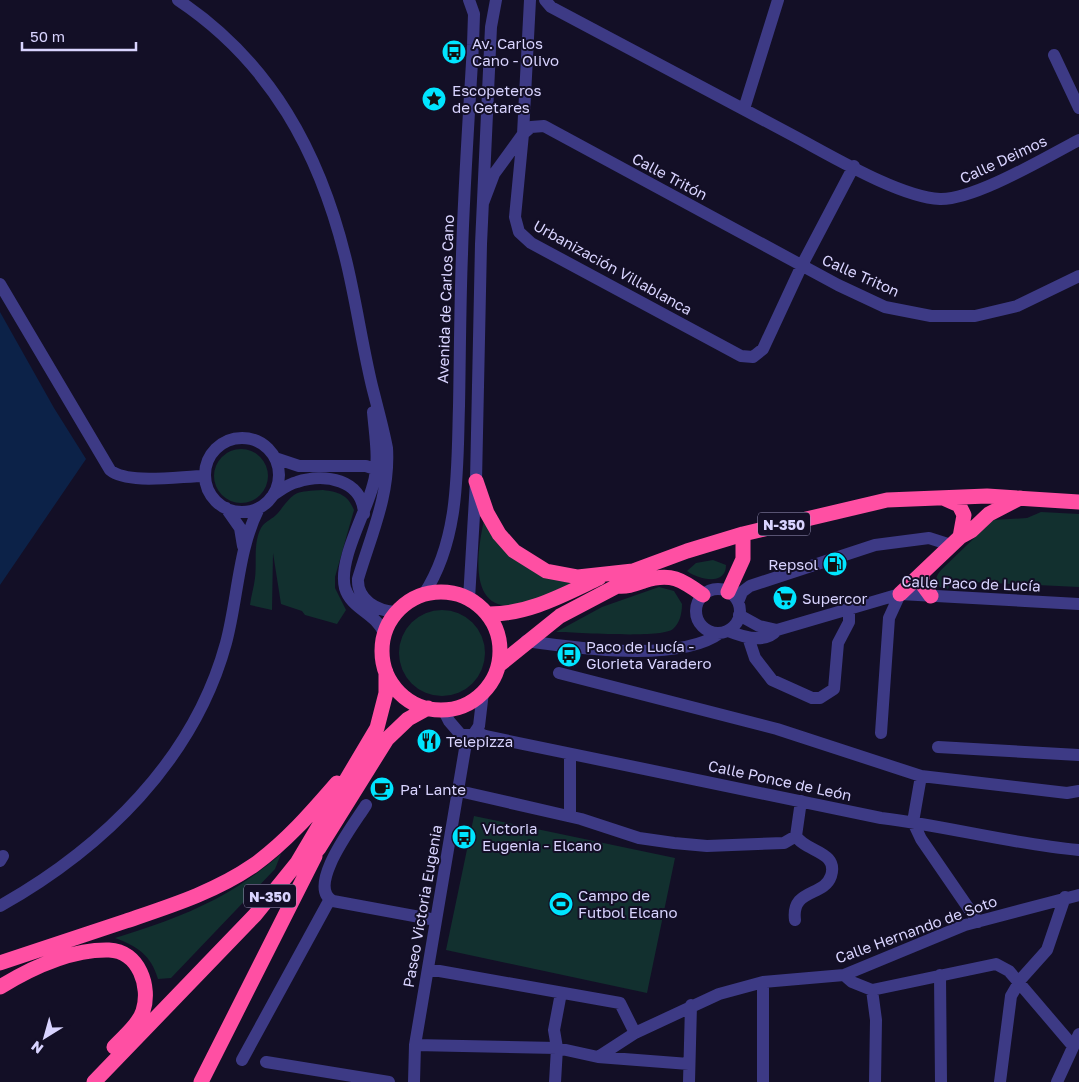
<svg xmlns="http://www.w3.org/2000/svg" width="1079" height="1082" font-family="'Golos Text',sans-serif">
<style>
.green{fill:#12302f}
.water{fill:#0c2248}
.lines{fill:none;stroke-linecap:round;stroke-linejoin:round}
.minor{stroke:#3d3a85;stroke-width:12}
.highway{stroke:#ff4fa3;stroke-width:15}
.labels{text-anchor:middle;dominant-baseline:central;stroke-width:4;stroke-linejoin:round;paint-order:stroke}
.shield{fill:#130f26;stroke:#9e99be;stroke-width:1}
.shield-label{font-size:14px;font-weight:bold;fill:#d9d4ff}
.poi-label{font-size:15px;fill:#d9d4ff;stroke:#130f26;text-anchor:start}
.street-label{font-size:15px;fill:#d9d4ff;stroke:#130f26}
</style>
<rect width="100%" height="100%" fill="#130f26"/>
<path class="green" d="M214 476a27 27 0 1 1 54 0a27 27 0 1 1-54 0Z
M 323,490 C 339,492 348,495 354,510 L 335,577 L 335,588 L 346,610 L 337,624 L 305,615 L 302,611 L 281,604 L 273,553 L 272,610 L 250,605 C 251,596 254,587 255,578 C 257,562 253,543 261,528 C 265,521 273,519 278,513 C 296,490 294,492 323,490 Z
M 1041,512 L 1079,514 L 1079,587 L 951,581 L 948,589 L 940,587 C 934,580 936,576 941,570 L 993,520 L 1027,518 Z
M 484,520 L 493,535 L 571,584 C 555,590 537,601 521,605 C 467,615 477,553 484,520 Z
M 713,560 L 726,565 C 726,586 699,580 687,571 L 696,563 Z
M 659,587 L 674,591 L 682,604 C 682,613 680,623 673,629 C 661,639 576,632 556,632 L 602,607 Z
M399 653a43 43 0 1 1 86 0a43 43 0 1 1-86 0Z
M 474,816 L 675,858 L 647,993 L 446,950 Z
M 281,854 L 275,869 L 171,978 L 158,979 C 151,955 137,946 115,938 C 182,917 227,900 281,854 Z"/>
<path class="water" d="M 0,312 L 54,408 L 86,459 L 0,585 Z"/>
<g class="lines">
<path class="minor" d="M 178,0 C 271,62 320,153 346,260 C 356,301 362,344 372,386 C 377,406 383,427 387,448 C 390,495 371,535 358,579 C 357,600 377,611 396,612
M 530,0 L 523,134 L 515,217 L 519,232 L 531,243 L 741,356 L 753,357 L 763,349 L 802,265 L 854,166
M 545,0 L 551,7 C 631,49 711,92 792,135 C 830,155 899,197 940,199 C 975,200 1046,157 1079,140
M 1054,55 L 1079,108
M 744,109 L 778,0
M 483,203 L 494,174 L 523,134 L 531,127 L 544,126 L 838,285 L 885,307 L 931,316 L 975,316 L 1017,306 L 1079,276
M 0,284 L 110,470 C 128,485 181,476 205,476
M 373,412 C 375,436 380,462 373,485 C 366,513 338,560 345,588 C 351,609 376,613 384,633
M205 475a37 37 0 1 1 74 0a37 37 0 1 1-74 0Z
M 275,458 L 299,466 L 366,466 L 375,469 L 378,475
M 273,495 C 281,490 288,484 297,482 C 324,473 363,479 364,514
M 226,508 L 240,528 L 243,546
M696 611a22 22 0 1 1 44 0a22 22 0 1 1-44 0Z
M 424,594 C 460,539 457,469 459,406 C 460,355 460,305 462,254 C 464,185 469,115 473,45 L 474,14 L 469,0
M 469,599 L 476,481 L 481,244 L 491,27 L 496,0
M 738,602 L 742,592 L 750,586 L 875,545 L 929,538 L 951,545
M 739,615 L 759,626 L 777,630 L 900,594 L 1079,604
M 728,631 C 743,637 765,644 777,630
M 748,637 L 755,658 L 772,680 L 812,698 L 820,698 L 834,689 L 838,643 L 849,622 L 849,608
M 526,641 C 575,648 680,663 720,633
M 559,673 L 777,729 L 921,776 L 1067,793 L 1079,791
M 443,709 L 449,721 L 461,735 L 473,735 L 479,726 L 483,692
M 477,732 L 485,736 L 881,818 C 947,826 1012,844 1079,850
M 881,733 L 889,618 L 900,594
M 938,747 L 1079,755
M 921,776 L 913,822 L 921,839 L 978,922
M 459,791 L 581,819 L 639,838 L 674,843 L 707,846 L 784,843 L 796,836
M 366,805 C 355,823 305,887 333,901 L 436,920
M 570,816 L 570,754
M 0,861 L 3,856
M 0,906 C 103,848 194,760 226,643 C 238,598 238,549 259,508
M 795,920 C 791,888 824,897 831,876 C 839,851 805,852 796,836 L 801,801
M 428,969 L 620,1003 L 635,1033
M 844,975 L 852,982 L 872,990 L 996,964 L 1009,971 L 1073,1046
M 940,975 L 941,1082
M 763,982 L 763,1082
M 872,990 L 876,1020 L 875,1082
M 415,1045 L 557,1048 L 598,1057 L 689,1064
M 598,1057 L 635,1033 L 719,994 L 763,982 L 844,975 L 965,925 L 1079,895
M 242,1060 L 330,899
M 266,1062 L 389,1082
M 414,1082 L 415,1045 L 467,737
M 555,1082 L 557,1048 L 554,1030 L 561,993
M 689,1082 L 691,1005
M 1000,1082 L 1011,996 L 1021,979 L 1047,950 L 1065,897
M 1057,1082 L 1079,1034"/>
<path class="highway" d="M 476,481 L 487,513 L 499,534 L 514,551 L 546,571 L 578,577 L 633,571 L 687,551 L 743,534 L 887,500 L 987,496 L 1079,502
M 943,498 L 959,505 L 964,515 L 960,537
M 922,573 L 923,585 L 931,596
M 617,586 C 628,587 635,584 644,581 C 671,572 682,580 703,595
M 728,592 L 743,559 L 743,534
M382 651a59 59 0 1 1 118 0a59 59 0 1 1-118 0Z
M 900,594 L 960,537 L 971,531 L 989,514 L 1020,498
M 487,614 C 527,615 563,595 599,578
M 498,666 L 560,616 L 617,586 L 633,571
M 305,865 L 319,848 L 387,739 L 408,719 L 428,708
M 0,963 C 42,949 84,935 126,921 C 170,906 215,892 254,865 C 286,842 311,813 337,783
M 0,987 C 31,968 72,949 109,950 C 139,951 151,987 143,1011 C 139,1025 123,1037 114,1047
M 94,1082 L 255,915 L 297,863 L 377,728 L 386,693 L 386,672
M 201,1082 L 315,856"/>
</g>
<defs>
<symbol id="bus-disc" viewBox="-11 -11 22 22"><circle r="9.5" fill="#00e5ff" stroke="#130f26"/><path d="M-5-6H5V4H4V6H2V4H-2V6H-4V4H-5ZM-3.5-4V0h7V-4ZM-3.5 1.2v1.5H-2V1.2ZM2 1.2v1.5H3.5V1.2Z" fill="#111"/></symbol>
<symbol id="sight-disc" viewBox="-11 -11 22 22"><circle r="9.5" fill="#00e5ff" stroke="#130f26"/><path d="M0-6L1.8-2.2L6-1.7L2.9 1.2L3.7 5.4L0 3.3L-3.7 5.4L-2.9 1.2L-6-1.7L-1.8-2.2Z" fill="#111"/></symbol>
<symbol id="fuel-disc" viewBox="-11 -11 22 22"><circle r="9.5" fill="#00e5ff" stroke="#130f26"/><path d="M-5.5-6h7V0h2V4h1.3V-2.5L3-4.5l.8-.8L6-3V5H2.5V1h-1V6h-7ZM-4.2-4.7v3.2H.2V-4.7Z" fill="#111"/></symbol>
<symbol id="supermarket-disc" viewBox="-11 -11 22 22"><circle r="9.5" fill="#00e5ff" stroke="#130f26"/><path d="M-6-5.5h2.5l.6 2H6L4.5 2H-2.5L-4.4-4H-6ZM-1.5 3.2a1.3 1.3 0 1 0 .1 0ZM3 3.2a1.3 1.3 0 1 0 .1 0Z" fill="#111"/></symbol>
<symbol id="restaurant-disc" viewBox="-11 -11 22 22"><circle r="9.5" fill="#00e5ff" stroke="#130f26"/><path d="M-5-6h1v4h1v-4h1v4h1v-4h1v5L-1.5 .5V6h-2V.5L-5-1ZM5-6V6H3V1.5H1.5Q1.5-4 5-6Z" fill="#111"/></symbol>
<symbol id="cafe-disc" viewBox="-11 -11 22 22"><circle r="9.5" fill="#00e5ff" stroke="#130f26"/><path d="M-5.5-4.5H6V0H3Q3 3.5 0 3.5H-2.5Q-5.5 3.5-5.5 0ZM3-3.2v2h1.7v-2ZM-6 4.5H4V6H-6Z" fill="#111"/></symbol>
<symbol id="stadium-disc" viewBox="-11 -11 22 22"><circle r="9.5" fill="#00e5ff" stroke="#130f26"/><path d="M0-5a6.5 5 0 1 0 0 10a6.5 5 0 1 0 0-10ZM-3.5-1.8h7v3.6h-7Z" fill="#111"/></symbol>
</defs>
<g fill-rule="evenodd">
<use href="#bus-disc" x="440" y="38" width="28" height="28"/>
<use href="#sight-disc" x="420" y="85" width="28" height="28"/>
<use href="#fuel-disc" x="821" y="550" width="28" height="28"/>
<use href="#supermarket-disc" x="771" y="584" width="28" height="28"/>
<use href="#bus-disc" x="555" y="641" width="28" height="28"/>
<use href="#restaurant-disc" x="415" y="727" width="28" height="28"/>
<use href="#cafe-disc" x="368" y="775" width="28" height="28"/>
<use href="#bus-disc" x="450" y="823" width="28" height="28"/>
<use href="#stadium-disc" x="547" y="890" width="28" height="28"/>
</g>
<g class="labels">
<g class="shield">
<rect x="758" y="512.5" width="52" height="23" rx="4"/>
<rect x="244" y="884.5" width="52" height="23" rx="4"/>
</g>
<g class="shield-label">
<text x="784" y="524">N-350</text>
<text x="270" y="896">N-350</text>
</g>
<g class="poi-label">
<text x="472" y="43">Av. Carlos<tspan x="472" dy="17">Cano - Olivo</tspan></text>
<text x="452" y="90">Escopeteros<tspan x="452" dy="17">de Getares</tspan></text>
<text x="818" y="564" text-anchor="end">Repsol</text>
<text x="802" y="598">Supercor</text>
<text x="586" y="646">Paco de Lucía -<tspan x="586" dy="17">Glorieta Varadero</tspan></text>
<text x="446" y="741">Telepizza</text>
<text x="400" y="789">Pa' Lante</text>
<text x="482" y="828">Victoria<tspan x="482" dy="17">Eugenia - Elcano</tspan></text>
<text x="578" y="895">Campo de<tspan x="578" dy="17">Futbol Elcano</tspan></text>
</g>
<g class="street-label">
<text transform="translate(1003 159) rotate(-25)">Calle Deimos</text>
<text transform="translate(670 176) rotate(28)">Calle Tritón</text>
<text transform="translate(613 267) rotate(29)">Urbanización Villablanca</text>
<text transform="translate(861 275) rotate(24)">Calle Triton</text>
<text transform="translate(445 299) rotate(-88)">Avenida de Carlos Cano</text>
<text transform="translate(971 583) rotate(2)">Calle Paco de Lucía</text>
<text transform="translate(780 780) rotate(12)">Calle Ponce de León</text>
<text transform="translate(422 906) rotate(-80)">Paseo Victoria Eugenia</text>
<text transform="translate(916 929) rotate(-20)">Calle Hernando de Soto</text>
</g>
</g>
<g transform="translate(45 1037) rotate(217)" stroke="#130f26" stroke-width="4" paint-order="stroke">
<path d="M0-4L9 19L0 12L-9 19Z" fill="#d9d4ff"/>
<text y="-8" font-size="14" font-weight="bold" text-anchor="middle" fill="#d9d4ff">N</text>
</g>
<path d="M22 42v8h114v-8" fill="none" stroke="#d9d4ff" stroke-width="2.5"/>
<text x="30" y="42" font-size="15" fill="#d9d4ff" stroke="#130f26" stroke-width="4" paint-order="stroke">50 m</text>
</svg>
